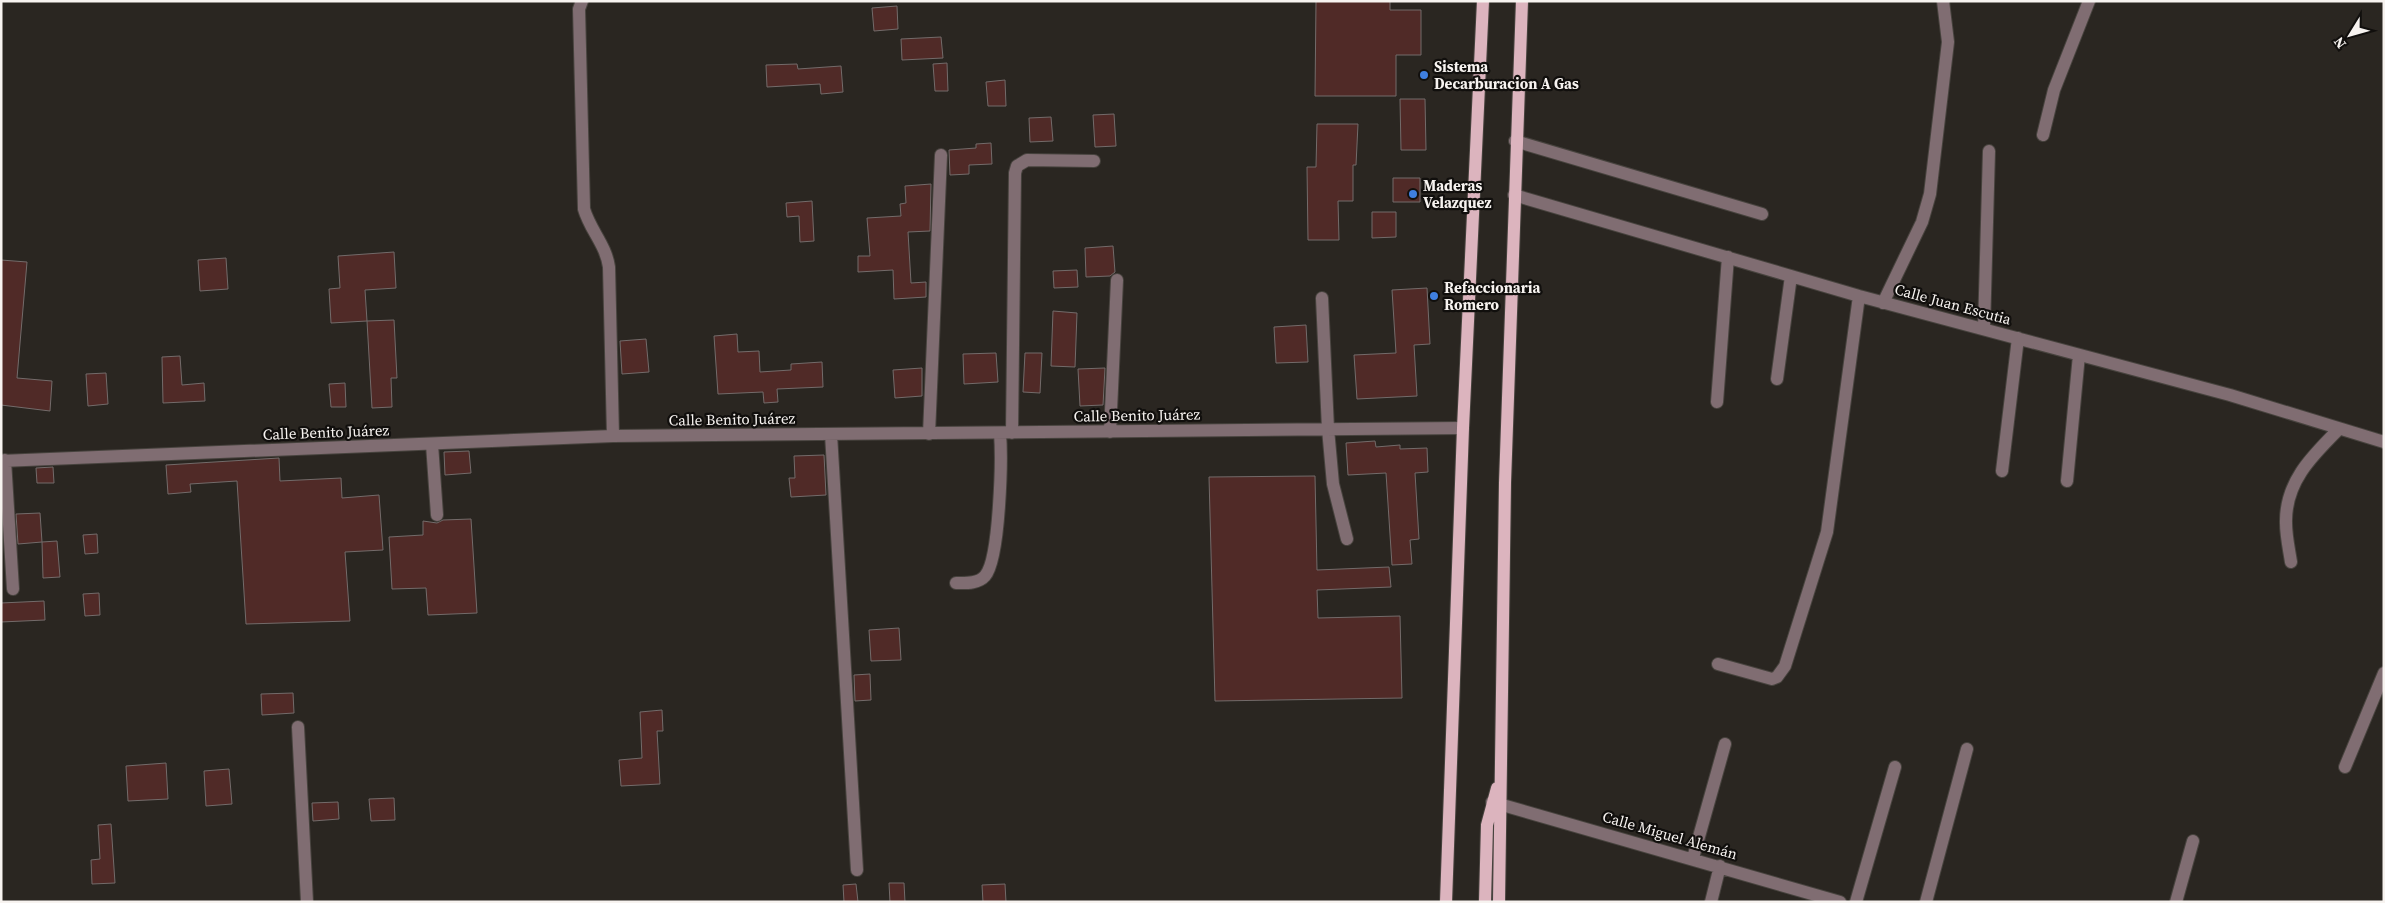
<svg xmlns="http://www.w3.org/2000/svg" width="2385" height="903" font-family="'Source Serif 4',serif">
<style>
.building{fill:#502a27;stroke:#736b6a}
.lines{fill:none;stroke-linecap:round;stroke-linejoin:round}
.minor-casing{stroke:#47433e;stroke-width:14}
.major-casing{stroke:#47433e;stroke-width:14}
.minor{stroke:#806d72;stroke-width:12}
.major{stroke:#dcb4be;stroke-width:12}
.shop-dot{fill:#3f7fe0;stroke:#110f0d;stroke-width:2}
.labels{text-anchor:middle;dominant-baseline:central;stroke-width:4.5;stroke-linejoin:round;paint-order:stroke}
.poi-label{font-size:15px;font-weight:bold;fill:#f7f3f0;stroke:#110f0d;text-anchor:start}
.street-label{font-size:15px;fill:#f7f3f0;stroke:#110f0d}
</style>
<rect width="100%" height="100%" fill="#2a2621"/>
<path class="building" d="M 1316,1 L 1390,1 L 1390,10 L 1421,10 L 1421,55 L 1396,55 L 1396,96 L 1315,96 Z
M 897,6 L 898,29 L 874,31 L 872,8 Z
M 941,37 L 943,58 L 902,60 L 901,39 Z
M 947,63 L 948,91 L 935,91 L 933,64 Z
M 797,64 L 798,69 L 841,66 L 843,92 L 821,94 L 820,84 L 767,87 L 766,65 Z
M 1005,80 L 1006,106 L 988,106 L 986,82 Z
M 1400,99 L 1425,99 L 1426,150 L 1401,150 Z
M 1114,114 L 1116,146 L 1095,147 L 1093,115 Z
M 1051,117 L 1053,141 L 1030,142 L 1029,118 Z
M 1317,124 L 1358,124 L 1356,165 L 1353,165 L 1353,201 L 1338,201 L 1339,240 L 1308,240 L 1307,167 L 1316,167 Z
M 991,143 L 992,164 L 969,165 L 969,174 L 950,175 L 949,150 L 976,148 L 976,144 Z
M 1393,178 L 1420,178 L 1420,202 L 1393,202 Z
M 931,184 L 930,231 L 908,232 L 911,283 L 926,282 L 926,297 L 894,299 L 893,270 L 858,272 L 858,256 L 870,256 L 867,218 L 901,216 L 900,204 L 906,203 L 905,186 Z
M 812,201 L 814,241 L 800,242 L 799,216 L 787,217 L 786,203 Z
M 1372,212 L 1396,212 L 1396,237 L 1372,238 Z
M 1113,246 L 1115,272 L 1110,276 L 1086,277 L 1085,248 Z
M 394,252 L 396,288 L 365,290 L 367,321 L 331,323 L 329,289 L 340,288 L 338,256 Z
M 226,258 L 228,289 L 200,291 L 198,260 Z
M 1,260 L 27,262 L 17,378 L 52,381 L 50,411 L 1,405 Z
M 1077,270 L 1078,287 L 1054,288 L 1053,271 Z
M 1427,288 L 1430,344 L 1414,345 L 1417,396 L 1357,399 L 1354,355 L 1396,353 L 1392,290 Z
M 1053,311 L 1077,313 L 1075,367 L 1051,366 Z
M 394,320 L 397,378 L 391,378 L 392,407 L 372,408 L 367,321 Z
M 1306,325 L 1308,362 L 1276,363 L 1274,327 Z
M 737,334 L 738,352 L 759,351 L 760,372 L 791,370 L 791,364 L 822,362 L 823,387 L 777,389 L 778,402 L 764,403 L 763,392 L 718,394 L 714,336 Z
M 646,339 L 649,372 L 622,374 L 620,341 Z
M 996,353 L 998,382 L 964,384 L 963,354 Z
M 1025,353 L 1042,353 L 1040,393 L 1023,392 Z
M 180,356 L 182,385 L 204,383 L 205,401 L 163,403 L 162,357 Z
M 922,368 L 922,396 L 895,398 L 893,370 Z
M 1105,368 L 1103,405 L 1080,406 L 1078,369 Z
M 106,373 L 108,404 L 88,406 L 86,374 Z
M 345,383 L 346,407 L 331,407 L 329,384 Z
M 1375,441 L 1376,447 L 1400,445 L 1400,449 L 1427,448 L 1428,472 L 1415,473 L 1419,539 L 1410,540 L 1412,564 L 1392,565 L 1386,473 L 1348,475 L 1346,443 Z
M 469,451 L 471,473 L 445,475 L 444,452 Z
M 824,455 L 826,495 L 791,497 L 789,478 L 795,478 L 794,456 Z
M 279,458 L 280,481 L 341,478 L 342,498 L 379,495 L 383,550 L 345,552 L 350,621 L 246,624 L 237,481 L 190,484 L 191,492 L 168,494 L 166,465 Z
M 53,467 L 54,483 L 37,483 L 36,468 Z
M 1315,476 L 1317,570 L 1389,567 L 1391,587 L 1317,590 L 1318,618 L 1400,616 L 1402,698 L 1215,701 L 1209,477 Z
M 40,513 L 42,542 L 18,544 L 16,514 Z
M 471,519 L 477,613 L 428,615 L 426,588 L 392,589 L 389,537 L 423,535 L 423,521 L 437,523 L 443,520 Z
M 97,534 L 98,553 L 85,554 L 83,535 Z
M 57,541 L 60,577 L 43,578 L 42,542 Z
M 99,593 L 100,615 L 85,616 L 83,594 Z
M 44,601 L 45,620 L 1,622 L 1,603 Z
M 899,628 L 901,660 L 871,661 L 869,630 Z
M 870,674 L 871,700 L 855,701 L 854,675 Z
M 293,693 L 294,713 L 262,715 L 261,694 Z
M 662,710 L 663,731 L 657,731 L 660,784 L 621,786 L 619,760 L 642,758 L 640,712 Z
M 166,763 L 168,799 L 128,801 L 126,766 Z
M 229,769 L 232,804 L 206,806 L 204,771 Z
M 394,798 L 395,820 L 371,821 L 369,799 Z
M 338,802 L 339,819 L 313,821 L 312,803 Z
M 111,824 L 115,883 L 92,884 L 91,860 L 100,859 L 98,825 Z
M 889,883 L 904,883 L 905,902 L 890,902 Z
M 856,884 L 858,902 L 844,902 L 843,885 Z
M 1005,884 L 1006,902 L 983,902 L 982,885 Z"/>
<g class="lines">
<defs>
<path id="minor" d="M 582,1 L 579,9 L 584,209 C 590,230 606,245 609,267 L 613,436
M 2043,135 L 2054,90 L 2089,1
M 1515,141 L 1762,214
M 1514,195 L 1859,296 L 2230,395 L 2384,442
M 1322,298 L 1328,429 L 1333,484 L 1347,539
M 1883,303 L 1922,222 L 1930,194 L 1948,42 L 1943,1
M 1984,329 L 1989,151
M 1777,379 L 1791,276
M 1717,402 L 1728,257
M 1110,432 L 1117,280
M 1012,433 L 1015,173 L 1017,166 L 1027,160 L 1094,161
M 831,434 L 857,870
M 929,434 L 941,155
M 432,444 L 437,515
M 5,460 L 13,589
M 1,461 L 613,436 L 1463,428
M 2002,471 L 2018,338
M 2067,481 L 2079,355
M 2291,562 C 2289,549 2286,536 2286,523 C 2285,482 2312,456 2339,429
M 956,583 C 965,583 978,584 985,576 C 1000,559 1002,458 1000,433
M 1718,664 L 1772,679 L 1777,677 L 1785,666 L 1827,532 L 1859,296
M 298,727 L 307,902
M 2345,767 L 2384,673
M 1492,802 L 1840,902
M 1693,858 L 1725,744
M 1711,902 L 1720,866
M 1856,902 L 1895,767
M 1926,902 L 1967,749
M 2176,902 L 2193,841"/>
<path id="major" d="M 1446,902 L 1463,428 L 1483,1
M 1485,902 L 1487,825 L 1497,788
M 1499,902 L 1505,483 L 1522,1"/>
</defs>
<use href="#minor" class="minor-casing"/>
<use href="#major" class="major-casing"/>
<use href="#minor" class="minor"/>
<use href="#major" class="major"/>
</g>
<g class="shop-dot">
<circle cx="1424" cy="75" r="5"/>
<circle cx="1413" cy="194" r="5"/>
<circle cx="1434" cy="296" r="5"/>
</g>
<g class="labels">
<g class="poi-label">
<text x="1434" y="66">Sistema<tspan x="1434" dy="17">Decarburacion A Gas</tspan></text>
<text x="1423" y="185">Maderas<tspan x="1423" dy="17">Velazquez</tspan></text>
<text x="1444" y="287">Refaccionaria<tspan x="1444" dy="17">Romero</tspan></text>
</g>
<g class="street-label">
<text transform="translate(1953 304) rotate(15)">Calle Juan Escutia</text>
<text transform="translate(1137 415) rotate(-1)">Calle Benito Juárez</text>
<text transform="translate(732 419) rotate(-1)">Calle Benito Juárez</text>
<text transform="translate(326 432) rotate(-2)">Calle Benito Juárez</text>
<text transform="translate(1670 835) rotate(16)">Calle Miguel Alemán</text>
</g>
</g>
<rect width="2385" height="903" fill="none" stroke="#f7f3f0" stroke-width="5"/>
<g transform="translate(2350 35) rotate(233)" stroke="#110f0d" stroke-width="4" paint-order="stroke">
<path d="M0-4L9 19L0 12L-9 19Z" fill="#f7f3f0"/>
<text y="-8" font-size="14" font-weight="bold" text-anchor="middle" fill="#f7f3f0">N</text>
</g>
</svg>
